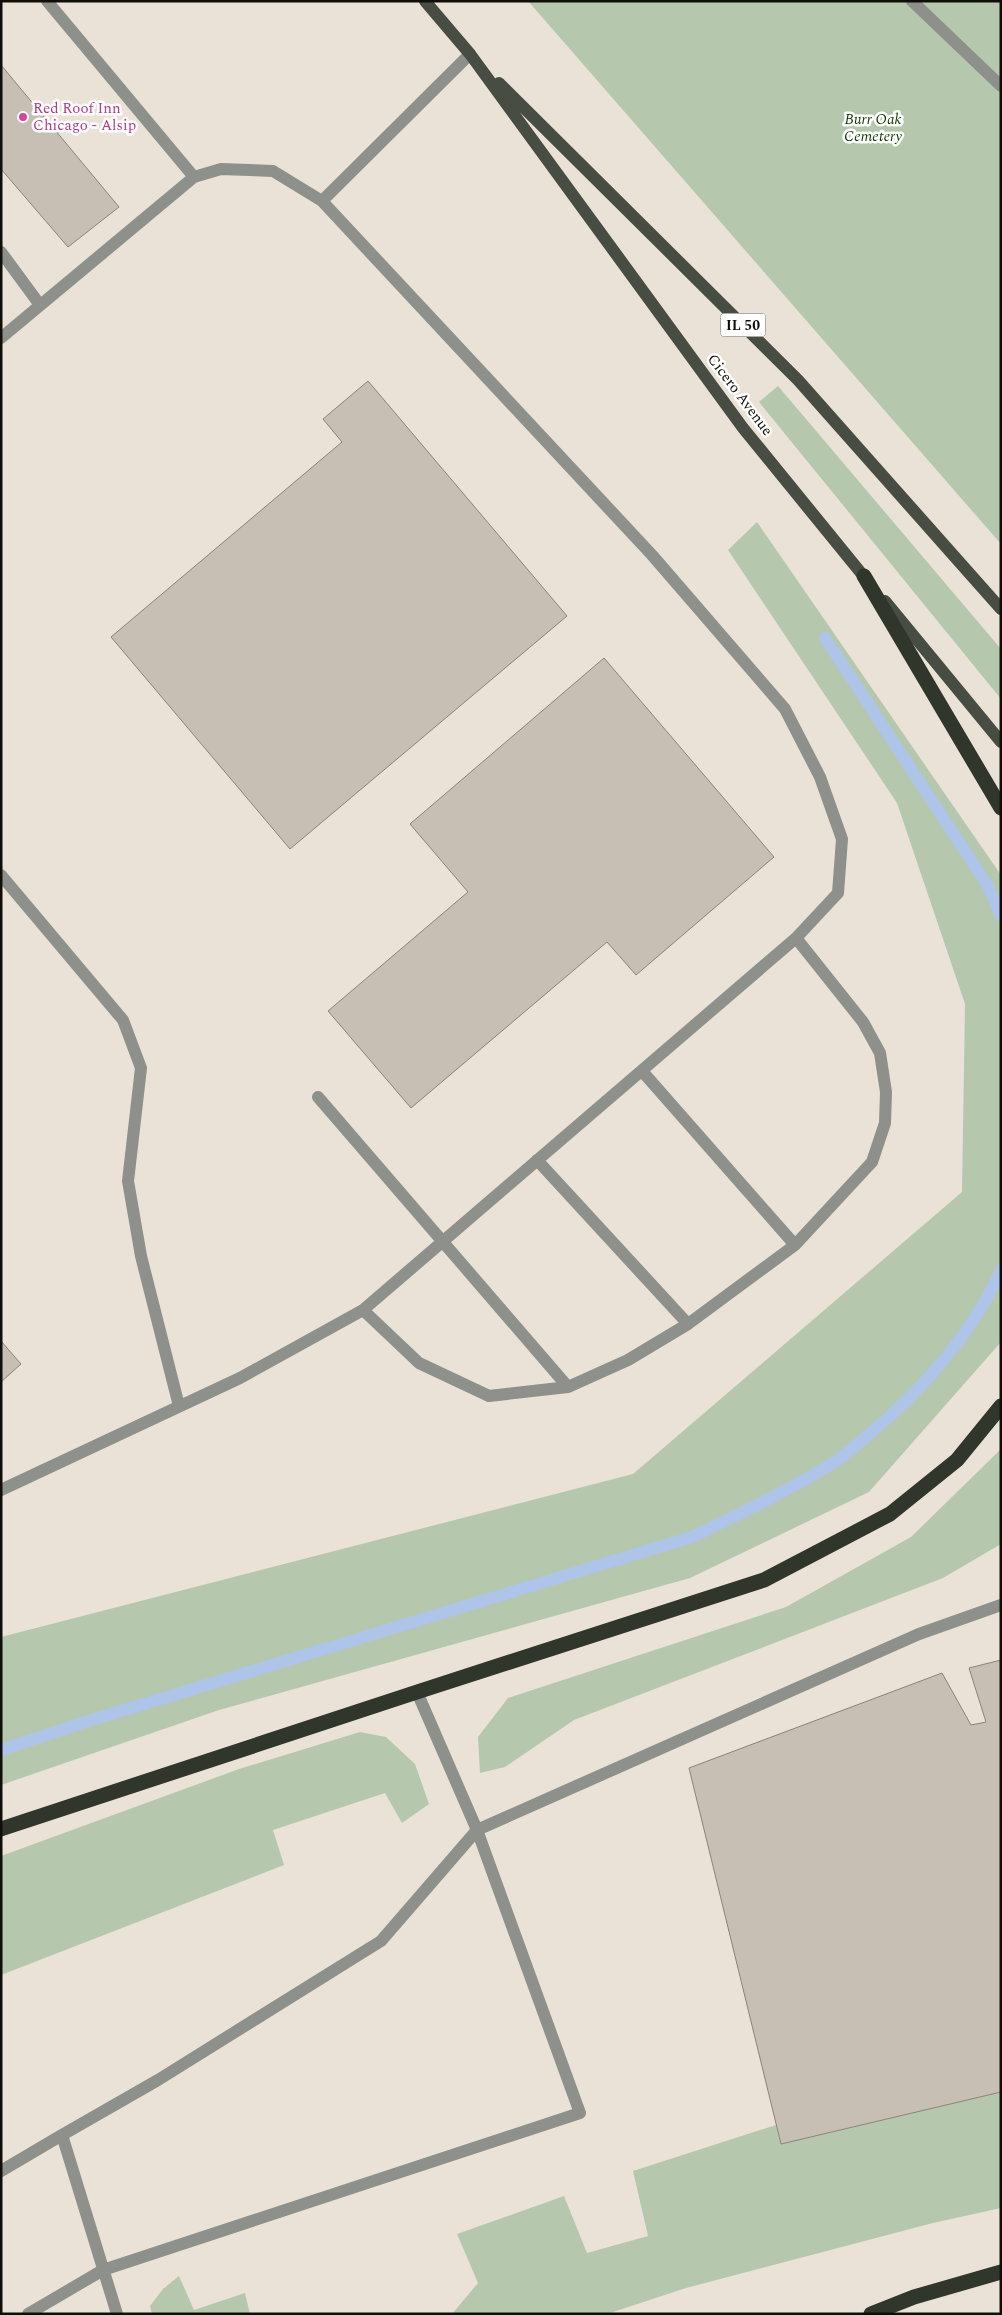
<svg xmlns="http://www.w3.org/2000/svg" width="1002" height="2315" font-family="Spectral,serif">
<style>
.green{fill:#b5c8ae}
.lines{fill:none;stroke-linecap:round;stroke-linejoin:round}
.stream{stroke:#aec4e9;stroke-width:12}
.building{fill:#c7bfb3;stroke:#8a8377}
.service{stroke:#8d908b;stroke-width:12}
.primary{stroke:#484d44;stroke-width:12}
.motorway{stroke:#30362c;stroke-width:15}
.hotel-dot{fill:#d1479c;stroke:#fff;stroke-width:2}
.labels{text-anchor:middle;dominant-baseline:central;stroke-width:5;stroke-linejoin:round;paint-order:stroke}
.shield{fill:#fff;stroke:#585654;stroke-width:1}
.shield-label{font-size:14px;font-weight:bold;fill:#110e0a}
.hotel-label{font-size:15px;fill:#b23c85;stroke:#fff;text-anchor:start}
.park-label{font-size:15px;font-style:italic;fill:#143803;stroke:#fff}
.street-label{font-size:15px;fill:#110e0a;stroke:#fff}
</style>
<rect width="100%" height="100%" fill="#eae2d6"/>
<path class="green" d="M 528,1 L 1001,1 L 1001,544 Z
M 778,386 L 1001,649 L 1001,699 L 759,402 Z
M 757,522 L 1001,875 L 1001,1342 L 869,1492 L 690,1578 L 219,1710 L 1,1785 L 1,1637 L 633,1474 L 962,1192 L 965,1004 L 897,803 L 728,550 Z
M 1001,1449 L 1001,1544 L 943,1578 L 574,1720 L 505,1767 L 480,1773 L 478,1737 L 508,1698 L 786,1607 L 911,1537 Z
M 360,1732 L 386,1737 L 415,1764 L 429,1804 L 402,1823 L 385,1793 L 273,1830 L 284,1865 L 1,1975 L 1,1856 L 239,1769 Z
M 1001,2092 L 1001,2208 L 933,2223 L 686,2288 L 607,2314 L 452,2314 L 478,2283 L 457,2234 L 564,2196 L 587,2253 L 648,2236 L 633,2171 L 776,2125 L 781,2144 Z
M 179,2276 L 194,2310 L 245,2293 L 250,2314 L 152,2314 L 150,2306 L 163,2289 Z"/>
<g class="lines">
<path class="stream" d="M 825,638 L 988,886 L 1001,916
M 1,1750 L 85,1722 L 692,1537 C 741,1513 790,1490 836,1461 C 847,1454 856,1445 866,1437 C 920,1392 972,1335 1001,1270"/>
</g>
<path class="building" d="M 1,65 L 119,207 L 68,247 L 1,169 Z
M 368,381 L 567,616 L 290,849 L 111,637 L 342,442 L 323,419 Z
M 604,658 L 774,857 L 636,975 L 607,942 L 411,1108 L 328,1011 L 468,892 L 410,824 Z
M 1,1341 L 21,1364 L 1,1382 Z
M 1001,1660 L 1001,2092 L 781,2144 L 689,1768 L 942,1673 L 971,1725 L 986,1722 L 969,1668 Z"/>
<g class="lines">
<path class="service" d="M 47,1 L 194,177
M 912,1 L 1001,86
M 1,252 L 40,305
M 1,338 L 194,177 L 221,169 L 273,171 L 322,201
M 1,875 L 123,1020 L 141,1068 L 128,1181 L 141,1256 L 179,1406
M 642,1071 L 795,1245 L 872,1162 L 885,1123 L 886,1092 L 880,1053 L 863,1022 L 796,938
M 318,1097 L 568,1387
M 537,1160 L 688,1324
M 363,1310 L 419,1363 L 489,1396 L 568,1387 L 628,1360 L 688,1324 L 795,1245
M 1,1490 L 240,1378 L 363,1310 L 796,938 L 838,893 L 842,839 L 820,777 L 785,709 L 652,555 L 322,201 L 470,54
M 417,1692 L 477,1830 L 919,1634 L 1001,1605
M 1,2171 L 62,2135
M 28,2314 L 103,2270 L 580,2113 L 477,1830 L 381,1941 L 158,2080 L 62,2135 L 117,2314"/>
<path class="primary" d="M 425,1 L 470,54 L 743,428 L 870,584
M 499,83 L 798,380 L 1001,609
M 885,601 L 1001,742"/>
<path class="motorway" d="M 864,576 L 1001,808
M 1,1829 L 417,1692 L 764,1580 L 890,1514 L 957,1460 L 1001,1406
M 871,2314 L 914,2297 L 1001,2272"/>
</g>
<circle class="hotel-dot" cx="23" cy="117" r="5"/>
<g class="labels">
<rect class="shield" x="720.5" y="313.5" width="45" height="23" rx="4"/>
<g class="shield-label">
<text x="743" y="325">IL 50</text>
</g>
<g class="hotel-label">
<text x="33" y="108">Red Roof Inn<tspan x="33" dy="17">Chicago - Alsip</tspan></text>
</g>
<g class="park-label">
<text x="873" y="119">Burr Oak<tspan x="873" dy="17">Cemetery</tspan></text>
</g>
<g class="street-label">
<text transform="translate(740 395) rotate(53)">Cicero Avenue</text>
</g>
</g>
<rect width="1002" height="2315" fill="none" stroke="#110e0a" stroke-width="5"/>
</svg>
